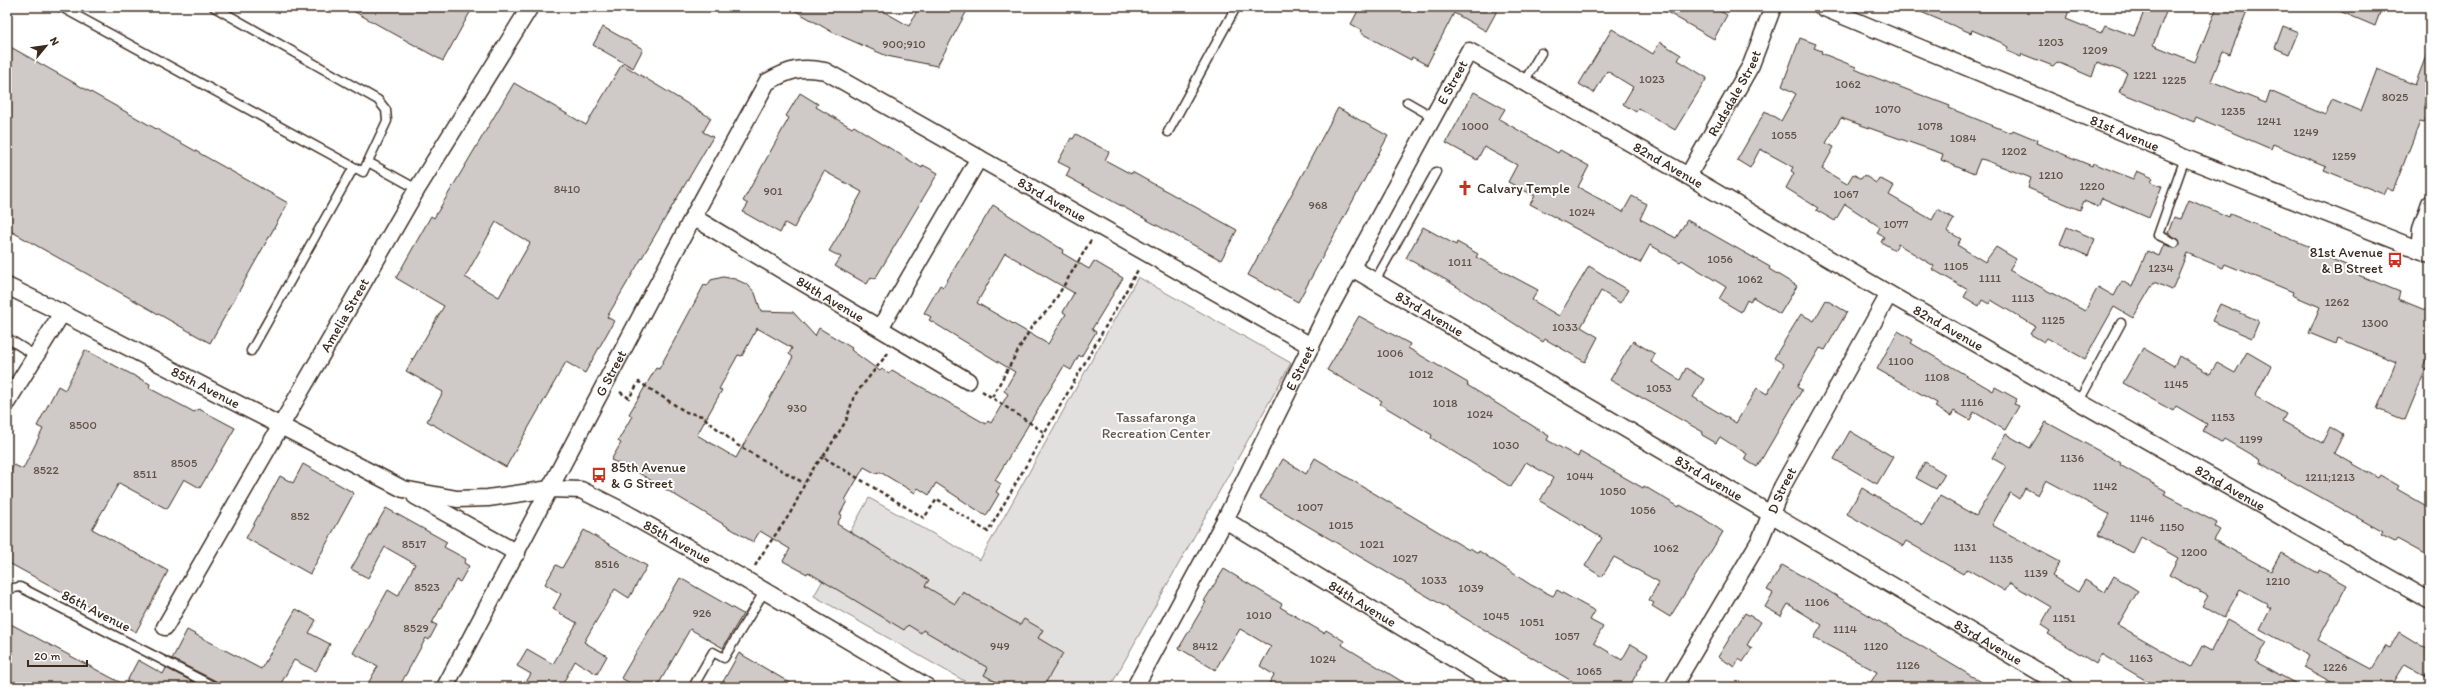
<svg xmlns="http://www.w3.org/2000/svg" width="2437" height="694" font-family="Itim,sans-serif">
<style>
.green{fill:#e2e0de;stroke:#8e857e}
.building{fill:#cfcac7;stroke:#3b2a1e;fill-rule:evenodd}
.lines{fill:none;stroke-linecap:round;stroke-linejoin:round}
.service-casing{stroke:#3b2a1e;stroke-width:11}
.minor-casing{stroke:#3b2a1e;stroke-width:19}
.path{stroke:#3b2a1e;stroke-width:2.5;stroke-dasharray:4 3;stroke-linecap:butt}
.service{stroke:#fff;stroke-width:8}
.minor{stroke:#fff;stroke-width:16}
.labels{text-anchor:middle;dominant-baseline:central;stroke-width:4;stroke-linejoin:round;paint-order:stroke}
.number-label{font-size:12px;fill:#605248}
.street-label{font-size:14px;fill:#3b2a1e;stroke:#fff}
.poi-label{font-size:14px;fill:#3b2a1e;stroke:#fff;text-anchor:start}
.park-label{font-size:14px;fill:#65584e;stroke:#fff}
</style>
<rect width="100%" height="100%" fill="#fff"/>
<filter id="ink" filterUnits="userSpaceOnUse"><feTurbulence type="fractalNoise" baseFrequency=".025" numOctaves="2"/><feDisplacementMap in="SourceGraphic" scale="8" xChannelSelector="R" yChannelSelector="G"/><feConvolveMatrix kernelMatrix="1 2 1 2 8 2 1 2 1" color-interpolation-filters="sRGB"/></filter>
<g filter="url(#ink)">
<path class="green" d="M 1138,277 L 1291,363 L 1110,687 L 975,687 L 814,596 L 869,498 L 980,560 Z"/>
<path class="building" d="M 346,7 L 473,7 L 443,61 Z
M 789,7 L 876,7 L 909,26 L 919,7 L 969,7 L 937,66 L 887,56 L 832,32 Z
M 1360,7 L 1499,7 L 1486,31 L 1454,13 L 1427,65 L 1412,57 L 1411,60 L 1361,33 L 1362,30 L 1351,24 Z
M 1658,7 L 1713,7 L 1727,15 L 1714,39 Z
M 1909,7 L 2070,7 L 2066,19 L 2101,33 L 2105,25 L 2134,36 L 2146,7 L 2168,7 L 2153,45 L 2195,62 L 2217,7 L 2249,7 L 2230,54 L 2223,51 L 2211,81 L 2263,102 L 2266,103 L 2270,91 L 2325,115 L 2332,99 L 2361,111 L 2377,69 L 2415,85 L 2429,48 L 2430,92 L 2424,105 L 2430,107 L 2424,123 L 2420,122 L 2393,191 L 2386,188 L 2383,194 L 2324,170 L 2326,166 L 2273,144 L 2271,149 L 2196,117 L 2194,122 L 2119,92 L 2127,73 L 2097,62 L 2092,77 L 2057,62 L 2053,66 L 2022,54 L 2021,57 L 2007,51 L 2008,47 L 2000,42 L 1972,30 L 1971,33 Z
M 2330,7 L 2382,7 L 2375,26 Z
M 2283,26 L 2298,32 L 2289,54 L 2275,48 Z
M 603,27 L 643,49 L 633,68 L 593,45 Z
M 1612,29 L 1653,54 L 1660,42 L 1681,55 L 1678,60 L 1707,78 L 1675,130 L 1638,108 L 1636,112 L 1623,104 L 1633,87 L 1607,71 L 1594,93 L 1579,84 Z
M 1800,38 L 1816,44 L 1814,48 L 1822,51 L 1821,53 L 1856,67 L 1855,69 L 1866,74 L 1950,106 L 1949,108 L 2011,133 L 2013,130 L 2037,140 L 2036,143 L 2092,166 L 2093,163 L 2133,179 L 2137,171 L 2153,178 L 2151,182 L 2162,186 L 2149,218 L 2102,198 L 2098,207 L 2084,201 L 2080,210 L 2028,188 L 2031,178 L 1985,160 L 1980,159 L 1974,174 L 1941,160 L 1943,154 L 1841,118 L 1826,143 L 1834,147 L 1822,169 L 1847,184 L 1853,174 L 1861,179 L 1864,175 L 1876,183 L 1879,178 L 1894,186 L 1889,195 L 1932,220 L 1938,209 L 1954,219 L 1947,231 L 1961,239 L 1957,245 L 1985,262 L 1996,247 L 2016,259 L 2009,270 L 2085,311 L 2098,287 L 2114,296 L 2122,281 L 2132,287 L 2147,251 L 2159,256 L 2164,244 L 2173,248 L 2178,247 L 2179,240 L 2168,233 L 2174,217 L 2181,219 L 2189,200 L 2229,217 L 2230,214 L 2325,253 L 2324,256 L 2358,270 L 2356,274 L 2400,292 L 2398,299 L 2430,312 L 2430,350 L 2423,367 L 2426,369 L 2405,420 L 2377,409 L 2396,362 L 2338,338 L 2336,344 L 2309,333 L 2320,307 L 2292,295 L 2293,292 L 2225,264 L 2223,268 L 2187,253 L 2172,290 L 2154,282 L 2133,318 L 2114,307 L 2085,359 L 2047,338 L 2044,342 L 2030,334 L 2035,326 L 1991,300 L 1989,304 L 1982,300 L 1979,306 L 1964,297 L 1968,290 L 1932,269 L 1934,266 L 1898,244 L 1895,250 L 1881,242 L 1884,237 L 1877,233 L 1880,227 L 1845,204 L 1835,221 L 1816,210 L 1818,208 L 1786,188 L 1794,173 L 1791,171 L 1793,167 L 1760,149 L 1750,168 L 1737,160 L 1765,111 L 1781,121 L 1796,94 L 1782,86 Z
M 7,45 L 288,203 L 210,343 L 7,229 Z
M 622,64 L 711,118 L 703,132 L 713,137 L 607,317 L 614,321 L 585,373 L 566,362 L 506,467 L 427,421 L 443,392 L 406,371 L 444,306 L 396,278 L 431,216 L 434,218 L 514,83 L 586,125 ZM 496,222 L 530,243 L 499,297 L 465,277 Z
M 1474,92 L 1505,109 L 1499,119 L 1558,153 L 1560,150 L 1589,166 L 1578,187 L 1623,212 L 1632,196 L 1647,204 L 1640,219 L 1676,238 L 1687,220 L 1770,267 L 1769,269 L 1797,286 L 1780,314 L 1753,297 L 1750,302 L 1747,300 L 1741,312 L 1719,299 L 1726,287 L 1682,260 L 1680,262 L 1650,245 L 1640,263 L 1530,204 L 1535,196 L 1508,182 L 1517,165 L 1484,147 L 1477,160 L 1446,143 Z
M 800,93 L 818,104 L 816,107 L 852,128 L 854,126 L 922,168 L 923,165 L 938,173 L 875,279 L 871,277 L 867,284 L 835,266 L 841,257 L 829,251 L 853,211 L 852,210 L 862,192 L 824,171 L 794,228 L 785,223 L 780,233 L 743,212 L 748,204 L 743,201 L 789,118 L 786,116 Z
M 1338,108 L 1388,136 L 1298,302 L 1248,275 Z
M 1076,134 L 1109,152 L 1105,160 L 1131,174 L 1132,172 L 1237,230 L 1221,260 L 1066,176 L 1070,168 L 1058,162 L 1071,138 L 1073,139 Z
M 993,205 L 1063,250 L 1062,253 L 1089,269 L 1094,261 L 1123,278 L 1092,329 L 1096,332 L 1081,357 L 1079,355 L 1071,370 L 1064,366 L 995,480 L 1001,484 L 996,492 L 999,494 L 986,516 L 936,483 L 929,495 L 918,488 L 915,493 L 880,472 L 875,473 L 864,467 L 845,500 L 847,501 L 840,514 L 842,515 L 837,524 L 929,580 L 925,586 L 955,604 L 963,592 L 1020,625 L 1024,619 L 1043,630 L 1038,638 L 1063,653 L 1043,687 L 1005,687 L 984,675 L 988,668 L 923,630 L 921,633 L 908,625 L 904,630 L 808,572 L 807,574 L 783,561 L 790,549 L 760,531 L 753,542 L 637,472 L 611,460 L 621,443 L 618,441 L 632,416 L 629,414 L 656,368 L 659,369 L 704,285 L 707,286 L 711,280 L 723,277 L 735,279 L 748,285 L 755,293 L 761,311 L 793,312 L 815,336 L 819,328 L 852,348 L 851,350 L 880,371 L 882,369 L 889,374 L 892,370 L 986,424 L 988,421 L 991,423 L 1008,394 L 1004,391 L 1015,372 L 929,320 L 931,317 L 924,313 L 940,285 L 943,287 ZM 1005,253 L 1074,293 L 1063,312 L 1066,314 L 1048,344 L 977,303 ZM 757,328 L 792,348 L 789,354 L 793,357 L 736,458 L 697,435 L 722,390 L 719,389 L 738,355 L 742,356 Z
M 1423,227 L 1456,245 L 1457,242 L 1478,254 L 1476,257 L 1538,290 L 1532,300 L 1559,316 L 1589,266 L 1628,290 L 1620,303 L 1601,291 L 1581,327 L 1598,337 L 1585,362 L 1545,339 L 1543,342 L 1448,281 L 1406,258 Z
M 2067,227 L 2095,239 L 2088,256 L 2060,244 Z
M 1826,300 L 1847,312 L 1825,350 L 1820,348 L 1797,387 L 1802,390 L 1757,467 L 1744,459 L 1747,454 L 1720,437 L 1716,443 L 1702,435 L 1703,432 L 1610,380 L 1633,341 L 1655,354 L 1651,362 L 1680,380 L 1686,368 L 1704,379 L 1693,397 L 1736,423 L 1757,388 L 1767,394 L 1784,364 L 1774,358 L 1801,314 L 1814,321 Z
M 2220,304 L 2259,321 L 2252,338 L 2212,321 Z
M 1359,316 L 1410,344 L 1408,348 L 1468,383 L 1467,385 L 1549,436 L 1547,440 L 1578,457 L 1580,452 L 1643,488 L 1644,486 L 1679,507 L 1680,505 L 1703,518 L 1723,532 L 1670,617 L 1652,606 L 1654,603 L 1649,600 L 1659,582 L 1614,557 L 1602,577 L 1585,566 L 1602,538 L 1540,501 L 1553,478 L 1526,462 L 1511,487 L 1431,438 L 1432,435 L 1380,404 L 1382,401 L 1327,370 Z
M 1898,331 L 1913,340 L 1911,343 L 1993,391 L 1995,387 L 2017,399 L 2014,404 L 2019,406 L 2005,430 L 1974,412 L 1970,420 L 1954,411 L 1951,416 L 1935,407 L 1937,403 L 1877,369 Z
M 2143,348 L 2174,366 L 2179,356 L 2210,374 L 2217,363 L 2235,373 L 2247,352 L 2271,366 L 2255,396 L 2286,414 L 2282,421 L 2322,443 L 2330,427 L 2343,435 L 2334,453 L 2378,478 L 2380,475 L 2399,486 L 2397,489 L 2430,508 L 2430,557 L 2397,539 L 2395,542 L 2381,535 L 2383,532 L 2376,528 L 2277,473 L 2259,462 L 2260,460 L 2224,439 L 2222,442 L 2203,431 L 2207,424 L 2176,406 L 2173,411 L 2123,383 Z
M 85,350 L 150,384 L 149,388 L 194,412 L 199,409 L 235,428 L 200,488 L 184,479 L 167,509 L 119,483 L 92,529 L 168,571 L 136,632 L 7,562 L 7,477 L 14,465 L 23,469 L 43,429 L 37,426 L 58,386 L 65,390 Z
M 2046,422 L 2121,463 L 2120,465 L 2166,491 L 2164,495 L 2217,523 L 2215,527 L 2220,530 L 2214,540 L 2271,571 L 2281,553 L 2318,573 L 2319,570 L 2347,585 L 2318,640 L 2372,669 L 2386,646 L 2390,648 L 2399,632 L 2430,651 L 2430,678 L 2405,664 L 2391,687 L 2340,687 L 2304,667 L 2309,656 L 2260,629 L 2271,608 L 2267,606 L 2268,604 L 2240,589 L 2224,618 L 2202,606 L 2208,596 L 2169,575 L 2178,558 L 2141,537 L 2133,553 L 2098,535 L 2109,514 L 2046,480 L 2038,495 L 2025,488 L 2019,499 L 2010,493 L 1992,525 L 2060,562 L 2052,576 L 2078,592 L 2085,580 L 2105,592 L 2114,576 L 2138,591 L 2118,625 L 2191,667 L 2202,646 L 2211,651 L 2227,620 L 2267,642 L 2256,662 L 2302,687 L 2157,687 L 2101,654 L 2096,664 L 2048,634 L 2050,631 L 2041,625 L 2051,607 L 2010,583 L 2005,591 L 1967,569 L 1963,574 L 1906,541 L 1903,546 L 1847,514 L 1862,488 L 1923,525 L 1940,496 L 1976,516 L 2006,466 L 1992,458 L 2006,434 L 2030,448 Z
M 1850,431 L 1893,457 L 1877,484 L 1834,459 Z
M 1315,458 L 1469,550 L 1470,548 L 1478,553 L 1479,551 L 1531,585 L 1553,596 L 1557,590 L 1595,611 L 1590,620 L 1603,627 L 1594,643 L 1622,660 L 1631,644 L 1648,654 L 1629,687 L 1582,687 L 1260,498 L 1283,459 L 1306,474 Z
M 1925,462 L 1945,474 L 1936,489 L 1916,478 Z
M 303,464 L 354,493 L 310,574 L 246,538 L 280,476 L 293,483 Z
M 386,508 L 447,542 L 444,547 L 466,559 L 464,563 L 469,566 L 460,582 L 456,580 L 432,623 L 437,625 L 429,640 L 426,638 L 399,687 L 366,687 L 378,666 L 353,653 L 388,590 L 398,596 L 415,564 L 385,547 L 368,578 L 351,569 Z
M 584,530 L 647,566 L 629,598 L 615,589 L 584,642 L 607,656 L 597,674 L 575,661 L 561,687 L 523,687 L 531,674 L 517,666 L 527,649 L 553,664 L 577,623 L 553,609 L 561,594 L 545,584 L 556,565 L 562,568 Z
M 1782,565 L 1813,582 L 1990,687 L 1868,687 L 1877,672 L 1814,638 L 1822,625 L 1788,604 L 1781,616 L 1765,607 L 1773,593 L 1767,590 Z
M 1224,569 L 1282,604 L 1280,607 L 1324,633 L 1326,630 L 1344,641 L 1342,645 L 1411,687 L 1267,687 L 1274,675 L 1260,666 L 1271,647 L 1240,629 L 1215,670 L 1179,648 L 1206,602 L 1204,601 Z
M 680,578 L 743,614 L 723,648 L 690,629 L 657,687 L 637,687 L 621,678 Z
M 296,609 L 316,620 L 309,633 L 330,644 L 316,671 L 294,660 L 279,687 L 220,687 L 218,682 L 172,659 L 187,630 L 261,669 Z
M 1745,613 L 1761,622 L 1747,645 L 1752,648 L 1743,662 L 1739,659 L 1735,667 L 1718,657 Z
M 7,622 L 125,685 L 138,660 L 163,674 L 166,668 L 203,687 L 7,687 Z
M 739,653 L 797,687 L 720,687 Z"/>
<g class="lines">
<defs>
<path id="service" d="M 61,7 L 363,172 L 387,121 L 386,110 L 378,100 L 214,7
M 1524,82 L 1541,53
M 1407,102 L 1433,117
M 1168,132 L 1236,7
M 368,162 L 417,189
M 2175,243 L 2158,235 L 2185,158
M 1375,281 L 1436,172
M 7,338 L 36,356
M 251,351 L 354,167
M 2079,401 L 2121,323
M 7,589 L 20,587 L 215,687
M 693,687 L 713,652 L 724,658 L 764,592"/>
<g id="minor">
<path id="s1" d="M 1822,7 L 2185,158 L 2430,254"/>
<path id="s2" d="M 1688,176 L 1751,65 L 1773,7"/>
<path id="s3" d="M 693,217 L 968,381"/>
<path d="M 2419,250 L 2421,229 L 2430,203"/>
<path id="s4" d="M 1352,268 L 2065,687"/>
<path id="s5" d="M 7,286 L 62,313 L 403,489 L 457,499 L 488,498 L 550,489 L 581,490 L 619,509 L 746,580 L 927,687"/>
<path d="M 880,328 L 979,158"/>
<path d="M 7,402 L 62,313"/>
<path d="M 415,496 L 517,553"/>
<path id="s6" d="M 1225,520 L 1500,687"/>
<path id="s7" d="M 165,627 L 417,189 L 530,7"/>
<path id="s8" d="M 445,687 L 693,217 L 767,82 C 789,70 800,66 825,71 L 1311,346"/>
<path id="s9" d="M 1135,687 L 1225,520 L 1327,313 L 1469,51 L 1688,176 L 1889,294 L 2430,601"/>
<path id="s10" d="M 1673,687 L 1760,540 L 1782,487 L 1889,294"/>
</g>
</defs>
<use href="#service" class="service-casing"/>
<use href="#minor" class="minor-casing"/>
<path class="path" d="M 888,353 L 854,396 L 846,421 L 823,457 L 924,518 L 937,499 L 988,532 L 1139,268
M 982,391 L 1045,433
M 620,392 L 629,398 L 639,382 L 686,412 L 702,416 L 737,445 L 804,483
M 992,397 L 1032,326 L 1051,307 L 1091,240
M 755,566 C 765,548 778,532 789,515 C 802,494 805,475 823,457"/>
<use href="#service" class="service"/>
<use href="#minor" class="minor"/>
</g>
</g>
<defs>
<symbol id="church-bare" viewBox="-9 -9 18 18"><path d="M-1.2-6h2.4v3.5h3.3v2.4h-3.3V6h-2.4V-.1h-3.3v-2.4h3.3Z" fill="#c8321e" stroke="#fff" stroke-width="2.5" paint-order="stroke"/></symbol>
<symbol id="bus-bare" viewBox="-9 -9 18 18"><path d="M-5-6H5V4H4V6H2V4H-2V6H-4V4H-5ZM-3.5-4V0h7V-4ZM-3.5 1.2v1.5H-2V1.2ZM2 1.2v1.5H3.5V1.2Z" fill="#c8321e" stroke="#fff" stroke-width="2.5" paint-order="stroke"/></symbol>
</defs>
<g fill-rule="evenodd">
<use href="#church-bare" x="1454" y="177" width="22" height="22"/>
<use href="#bus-bare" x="2384" y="249" width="22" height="22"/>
<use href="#bus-bare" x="588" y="464" width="22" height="22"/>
</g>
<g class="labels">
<g class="number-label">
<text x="2051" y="42">1203</text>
<text x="904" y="44">900;910</text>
<text x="2095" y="50">1209</text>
<text x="2145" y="75">1221</text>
<text x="1652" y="79">1023</text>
<text x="2174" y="80">1225</text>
<text x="1848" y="84">1062</text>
<text x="2395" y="97">8025</text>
<text x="1888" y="109">1070</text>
<text x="2233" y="111">1235</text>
<text x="2269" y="121">1241</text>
<text x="1475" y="126">1000</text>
<text x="1930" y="126">1078</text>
<text x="2306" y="132">1249</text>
<text x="1784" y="135">1055</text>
<text x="1963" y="138">1084</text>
<text x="2014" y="151">1202</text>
<text x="2344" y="156">1259</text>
<text x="2051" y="175">1210</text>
<text x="2092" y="186">1220</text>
<text x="567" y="189">8410</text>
<text x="773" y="191">901</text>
<text x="1846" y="194">1067</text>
<text x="1318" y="205">968</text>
<text x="1582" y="212">1024</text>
<text x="1896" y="224">1077</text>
<text x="1720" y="259">1056</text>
<text x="1460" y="262">1011</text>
<text x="1956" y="266">1105</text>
<text x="2161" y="268">1234</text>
<text x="1990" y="278">1111</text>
<text x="1750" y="279">1062</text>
<text x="2023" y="298">1113</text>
<text x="2337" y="302">1262</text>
<text x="2053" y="320">1125</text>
<text x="2375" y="323">1300</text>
<text x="1565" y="327">1033</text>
<text x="1390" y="353">1006</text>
<text x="1901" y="361">1100</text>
<text x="1421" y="374">1012</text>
<text x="1937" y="377">1108</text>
<text x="2176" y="384">1145</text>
<text x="1659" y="388">1053</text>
<text x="1972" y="402">1116</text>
<text x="1445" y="403">1018</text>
<text x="797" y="408">930</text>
<text x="1480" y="414">1024</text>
<text x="2223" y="417">1153</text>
<text x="83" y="425">8500</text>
<text x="2251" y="439">1199</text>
<text x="1506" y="445">1030</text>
<text x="2072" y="458">1136</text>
<text x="184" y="463">8505</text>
<text x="46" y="470">8522</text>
<text x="145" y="474">8511</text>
<text x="1580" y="476">1044</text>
<text x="2330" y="477">1211;1213</text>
<text x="2105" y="486">1142</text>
<text x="1613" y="491">1050</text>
<text x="1310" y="507">1007</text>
<text x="1643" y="510">1056</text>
<text x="300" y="516">852</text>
<text x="2142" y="518">1146</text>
<text x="1341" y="525">1015</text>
<text x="2172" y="527">1150</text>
<text x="414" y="544">8517</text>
<text x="1372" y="544">1021</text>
<text x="1965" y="547">1131</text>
<text x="1666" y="548">1062</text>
<text x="2194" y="552">1200</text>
<text x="1405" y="558">1027</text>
<text x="2001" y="559">1135</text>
<text x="607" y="564">8516</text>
<text x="2036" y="573">1139</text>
<text x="1434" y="580">1033</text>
<text x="2278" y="581">1210</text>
<text x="427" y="587">8523</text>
<text x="1471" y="588">1039</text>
<text x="1817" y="602">1106</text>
<text x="702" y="613">926</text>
<text x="1259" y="615">1010</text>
<text x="1496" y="616">1045</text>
<text x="2064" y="618">1151</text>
<text x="1532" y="622">1051</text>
<text x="416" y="628">8529</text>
<text x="1845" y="629">1114</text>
<text x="1567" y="636">1057</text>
<text x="1000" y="646">949</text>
<text x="1205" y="646">8412</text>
<text x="1876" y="646">1120</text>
<text x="2141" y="658">1163</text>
<text x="1323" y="659">1024</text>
<text x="1908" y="665">1126</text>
<text x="2335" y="667">1226</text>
<text x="1589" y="671">1065</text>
</g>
<g class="street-label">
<text stroke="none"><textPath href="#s9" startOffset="683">E Street</textPath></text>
<text stroke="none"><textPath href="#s2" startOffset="95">Rudsdale Street</textPath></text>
<text stroke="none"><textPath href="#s1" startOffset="328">81st Avenue</textPath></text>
<text stroke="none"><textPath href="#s9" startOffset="948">82nd Avenue</textPath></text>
<text stroke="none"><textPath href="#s8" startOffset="1007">83rd Avenue</textPath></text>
<text stroke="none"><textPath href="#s3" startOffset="160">84th Avenue</textPath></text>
<text stroke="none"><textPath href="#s4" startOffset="90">83rd Avenue</textPath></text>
<text stroke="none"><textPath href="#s7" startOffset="360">Amelia Street</textPath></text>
<text stroke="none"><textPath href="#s9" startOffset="1272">82nd Avenue</textPath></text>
<text stroke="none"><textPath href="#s9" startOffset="359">E Street</textPath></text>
<text stroke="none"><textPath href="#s8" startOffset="355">G Street</textPath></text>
<text stroke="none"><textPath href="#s5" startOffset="223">85th Avenue</textPath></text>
<text stroke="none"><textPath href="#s4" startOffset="414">83rd Avenue</textPath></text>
<text stroke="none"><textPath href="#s9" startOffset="1596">82nd Avenue</textPath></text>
<text stroke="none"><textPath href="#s10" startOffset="225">D Street</textPath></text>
<text stroke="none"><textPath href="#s5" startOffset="734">85th Avenue</textPath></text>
<text stroke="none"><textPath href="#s6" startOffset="161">84th Avenue</textPath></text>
<text transform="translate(96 611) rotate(27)">86th Avenue</text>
<text stroke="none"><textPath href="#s4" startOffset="738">83rd Avenue</textPath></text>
</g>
<g class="poi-label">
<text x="1477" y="188">Calvary Temple</text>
<text x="2383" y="252" text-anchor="end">81st Avenue<tspan x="2383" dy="16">&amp; B Street</tspan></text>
<text x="611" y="467">85th Avenue<tspan x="611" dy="16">&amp; G Street</tspan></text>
</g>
<g class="park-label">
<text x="1156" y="417">Tassafaronga<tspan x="1156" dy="16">Recreation Center</tspan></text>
</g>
</g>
<rect width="2437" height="694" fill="none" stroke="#fff" stroke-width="24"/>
<rect x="12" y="12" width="2413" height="670" fill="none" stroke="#3b2a1e" stroke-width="1.5" filter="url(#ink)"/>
<g transform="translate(46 46) rotate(61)" stroke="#ffffff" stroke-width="3" paint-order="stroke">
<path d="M0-3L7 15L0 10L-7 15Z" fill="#3b2a1e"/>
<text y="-6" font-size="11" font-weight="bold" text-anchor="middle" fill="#3b2a1e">N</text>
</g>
<path d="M28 660v6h59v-6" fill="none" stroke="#3b2a1e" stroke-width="2"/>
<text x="34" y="660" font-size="12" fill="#3b2a1e" stroke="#ffffff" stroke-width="3" paint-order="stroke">20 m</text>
</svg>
